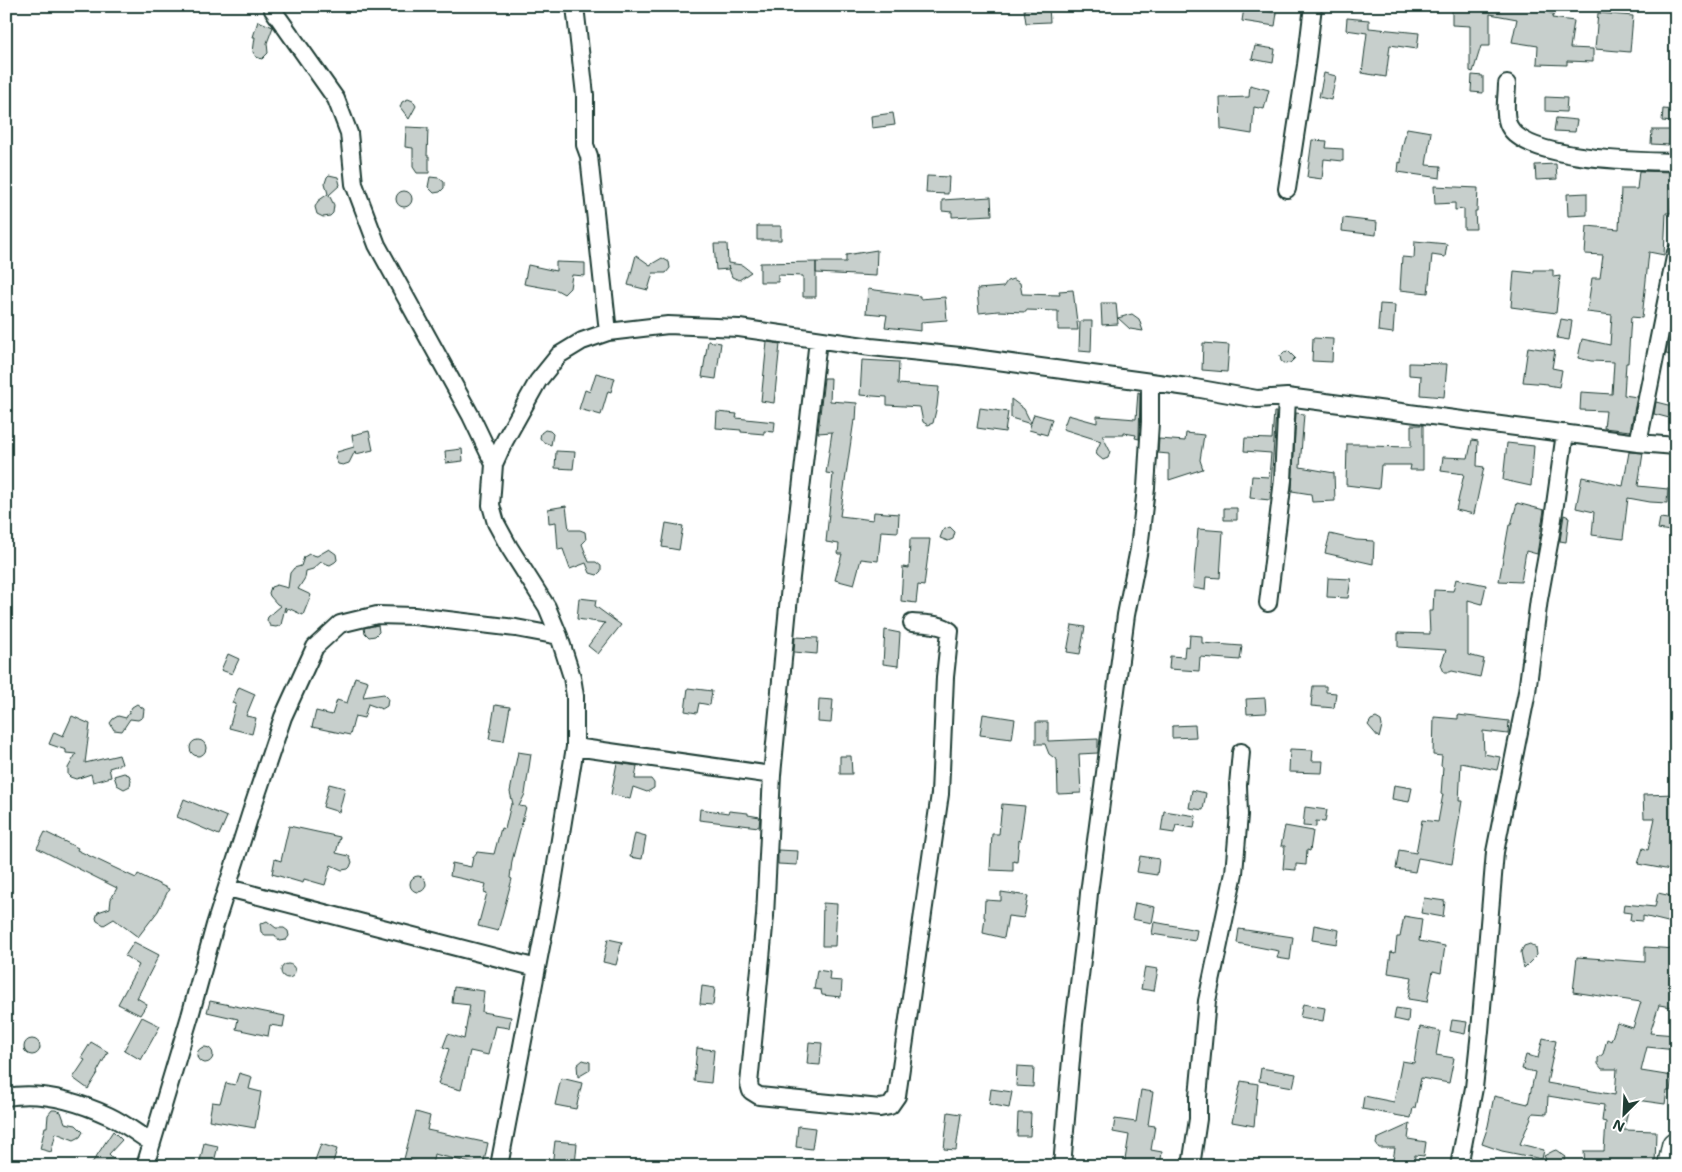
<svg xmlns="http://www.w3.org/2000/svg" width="1682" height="1172" font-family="'Shantell Sans',sans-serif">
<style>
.building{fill:#c7cfcc;stroke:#1f3d34}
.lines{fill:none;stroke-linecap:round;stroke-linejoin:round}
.minor-casing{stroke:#1f3d34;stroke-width:20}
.trunk-casing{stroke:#1f3d34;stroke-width:31}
.minor{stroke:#fff;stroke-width:16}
.trunk{stroke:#fff;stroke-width:28}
</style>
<rect width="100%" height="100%" fill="#fff"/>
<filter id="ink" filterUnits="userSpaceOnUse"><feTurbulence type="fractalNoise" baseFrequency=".02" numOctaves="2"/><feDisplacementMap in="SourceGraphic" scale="10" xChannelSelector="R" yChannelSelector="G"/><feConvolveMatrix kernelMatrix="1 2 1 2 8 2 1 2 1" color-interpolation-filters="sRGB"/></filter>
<g filter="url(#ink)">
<path class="building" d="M 1452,6 L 1480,8 L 1481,6 L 1530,6 L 1529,8 L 1554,14 L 1552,18 L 1574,21 L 1570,48 L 1593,49 L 1593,62 L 1567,61 L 1567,65 L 1537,64 L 1538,46 L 1512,42 L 1517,19 L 1490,14 L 1490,46 L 1481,46 L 1473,72 L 1470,71 L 1470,26 L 1452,25 Z
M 1049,7 L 1050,22 L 1026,23 L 1024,9 Z
M 1244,8 L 1277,13 L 1275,26 L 1242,21 Z
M 1598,13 L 1633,16 L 1630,52 L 1595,49 Z
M 1347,18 L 1369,20 L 1369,28 L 1419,33 L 1417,49 L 1390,45 L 1386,77 L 1362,73 L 1367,33 L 1346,30 Z
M 258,21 L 273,27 L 267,43 L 268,53 L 262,59 L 256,57 L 253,52 L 255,37 L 253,37 Z
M 1255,46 L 1275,49 L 1273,63 L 1252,59 Z
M 1324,73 L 1336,76 L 1331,100 L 1319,97 Z
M 1472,75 L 1483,76 L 1483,93 L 1471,92 Z
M 1250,85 L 1269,90 L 1264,109 L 1254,107 L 1252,134 L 1221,129 L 1220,98 L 1249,97 Z
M 1545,97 L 1567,98 L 1566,112 L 1545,111 Z
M 408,99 L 413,101 L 416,106 L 409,119 L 400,107 L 402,102 Z
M 1663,109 L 1675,110 L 1673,122 L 1662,121 Z
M 893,113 L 895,125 L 872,128 L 871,116 Z
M 1556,118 L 1577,120 L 1575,132 L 1554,131 Z
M 406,127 L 428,128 L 427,156 L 429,156 L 429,173 L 417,173 L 413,167 L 413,148 L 405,147 Z
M 1407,128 L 1431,132 L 1426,165 L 1441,166 L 1440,178 L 1398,172 L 1399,162 L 1401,163 L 1402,148 Z
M 1652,130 L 1670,130 L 1669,145 L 1651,144 Z
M 1312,140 L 1327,141 L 1326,148 L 1343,149 L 1343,161 L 1324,159 L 1322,179 L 1307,177 Z
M 1556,164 L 1557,179 L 1536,180 L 1535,165 Z
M 1639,171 L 1673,172 L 1671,213 L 1666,213 L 1664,255 L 1649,252 L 1642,318 L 1631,317 L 1628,363 L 1626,363 L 1624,395 L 1637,397 L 1630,431 L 1604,428 L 1606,411 L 1580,410 L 1581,392 L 1612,394 L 1614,362 L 1591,361 L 1578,358 L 1582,339 L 1610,345 L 1612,315 L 1587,312 L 1592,278 L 1600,278 L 1603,255 L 1585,254 L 1587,226 L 1619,229 L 1621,189 L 1637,189 Z
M 329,175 L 338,177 L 340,185 L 329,195 L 334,205 L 333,213 L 330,216 L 323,217 L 317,214 L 315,207 L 318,201 L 328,194 L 325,183 L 327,177 Z
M 927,176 L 949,177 L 948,194 L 926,193 Z
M 430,177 L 439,178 L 444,182 L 444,188 L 440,192 L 434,193 L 428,187 Z
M 1434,186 L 1478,188 L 1477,211 L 1475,211 L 1476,229 L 1464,229 L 1464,209 L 1455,210 L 1455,203 L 1435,204 Z
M396 199a8 8 0 1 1 16 0a8 8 0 1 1-16 0Z
M 1587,193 L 1587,215 L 1568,216 L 1567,194 Z
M 991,197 L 992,215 L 952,217 L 952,212 L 942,211 L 942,200 Z
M 1343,218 L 1377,222 L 1376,235 L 1342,231 Z
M 757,226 L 781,226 L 781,240 L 757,240 Z
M 1415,241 L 1447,244 L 1445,257 L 1432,255 L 1428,293 L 1400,290 L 1402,257 L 1414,258 Z
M 714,244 L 727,244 L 728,263 L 742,265 L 751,272 L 739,280 L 732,277 L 728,266 L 729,269 L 716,270 Z
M 877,250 L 876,276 L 816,273 L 816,262 L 846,262 L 846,255 Z
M 636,255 L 650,265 L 662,258 L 669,262 L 670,268 L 666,273 L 653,273 L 648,290 L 628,285 Z
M 556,262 L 585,263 L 585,276 L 572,275 L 570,288 L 564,294 L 557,290 L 524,284 L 528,265 L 556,271 Z
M 816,262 L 816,297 L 803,297 L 803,276 L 778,275 L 778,282 L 760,282 L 760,263 Z
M 1534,270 L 1553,270 L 1553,277 L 1560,276 L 1556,313 L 1511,307 L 1514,271 L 1534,273 Z
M 1013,279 L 1020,283 L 1022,294 L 1060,295 L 1059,291 L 1073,290 L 1078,330 L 1058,330 L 1058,311 L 1026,310 L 1026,312 L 998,311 L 979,313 L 977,289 L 1003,287 L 1007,281 Z
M 868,289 L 920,296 L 920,299 L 945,297 L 947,320 L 921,322 L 921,331 L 885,327 L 887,315 L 866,313 Z
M 1101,303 L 1116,303 L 1118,324 L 1102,325 Z
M 1380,304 L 1395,305 L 1393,333 L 1378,331 Z
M 1132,314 L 1139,319 L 1143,331 L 1130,329 L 1118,318 Z
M 1561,319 L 1572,321 L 1569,340 L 1557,338 Z
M 1080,321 L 1092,321 L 1091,352 L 1079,351 Z
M 1313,338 L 1333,339 L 1332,362 L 1312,361 Z
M 1669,338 L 1676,339 L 1676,356 L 1666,354 Z
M 708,341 L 721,343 L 716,379 L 702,377 Z
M 767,342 L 780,344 L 774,403 L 761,401 Z
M 1203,343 L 1229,345 L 1227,372 L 1202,370 Z
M 1528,347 L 1555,351 L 1552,368 L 1562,370 L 1559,387 L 1548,385 L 1548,384 L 1523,382 Z
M 1288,351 L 1295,358 L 1290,363 L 1285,364 L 1281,361 L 1280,356 L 1284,352 Z
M 862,360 L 899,362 L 898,384 L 939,387 L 937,406 L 933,423 L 928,425 L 923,422 L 920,407 L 887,405 L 887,397 L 860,395 Z
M 1409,363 L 1447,364 L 1444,397 L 1420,395 L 1421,376 L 1409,375 Z
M 596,373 L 615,378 L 611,392 L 608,391 L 601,415 L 579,409 L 585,390 L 590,392 Z
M 824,378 L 831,378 L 830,401 L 857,403 L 856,421 L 854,420 L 840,516 L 873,520 L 874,512 L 899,514 L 898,532 L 881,531 L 878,561 L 861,559 L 854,585 L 835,580 L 842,554 L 838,554 L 839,544 L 826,542 L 833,474 L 826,473 L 832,432 L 818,433 Z
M 1138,392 L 1140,393 L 1139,439 L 1135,438 L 1136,435 L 1124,433 L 1124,435 L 1102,435 L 1110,451 L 1108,458 L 1103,460 L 1097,455 L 1096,452 L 1101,441 L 1063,429 L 1068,415 L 1097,423 L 1097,416 L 1136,419 Z
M 1011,399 L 1024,409 L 1031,423 L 1034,414 L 1052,419 L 1047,435 L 1029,430 L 1031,424 L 1011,418 Z
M 1656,402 L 1676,407 L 1673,419 L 1654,414 Z
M 980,408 L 1008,412 L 1005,432 L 977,428 Z
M 717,412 L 737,414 L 736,418 L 775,422 L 774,432 L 764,431 L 764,434 L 741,432 L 741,430 L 716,428 Z
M 1274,412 L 1276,412 L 1270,500 L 1250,498 L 1252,476 L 1269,477 L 1271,453 L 1244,451 L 1245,438 L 1272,439 Z
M 1296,413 L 1304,414 L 1300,467 L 1334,473 L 1335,501 L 1312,502 L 1311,494 L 1292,491 Z
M 1411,425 L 1423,425 L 1423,470 L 1410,470 L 1411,465 L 1381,465 L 1379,489 L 1346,485 L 1347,444 L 1367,444 L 1367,446 L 1411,447 Z
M 545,430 L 550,431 L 553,434 L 551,445 L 543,442 L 540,438 L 541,433 Z
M 369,431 L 373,450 L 356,454 L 355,451 L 349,463 L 343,465 L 338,464 L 335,458 L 337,452 L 354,447 L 352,435 Z
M 1186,433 L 1204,435 L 1200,460 L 1203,469 L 1169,480 L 1169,454 L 1158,453 L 1159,439 L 1185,441 Z
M 1472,440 L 1478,441 L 1477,466 L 1484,467 L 1474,514 L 1456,510 L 1464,474 L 1441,471 L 1443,457 L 1468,458 Z
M 1507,443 L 1534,446 L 1531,486 L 1503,480 Z
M 462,449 L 463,461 L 446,463 L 445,451 Z
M 556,451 L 575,452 L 573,469 L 555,468 Z
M 1629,452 L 1643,453 L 1638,486 L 1668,489 L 1667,503 L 1650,502 L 1628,498 L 1623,539 L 1592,535 L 1594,512 L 1576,508 L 1582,477 L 1623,486 Z
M 1517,503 L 1544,510 L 1537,554 L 1526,551 L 1521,582 L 1499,581 L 1509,525 L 1511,525 Z
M 566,506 L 569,530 L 580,530 L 585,532 L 586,540 L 582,544 L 589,562 L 596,562 L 601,566 L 601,571 L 597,575 L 590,573 L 586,563 L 570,569 L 563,549 L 558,550 L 556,522 L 549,523 L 548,509 Z
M 1224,508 L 1237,508 L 1237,520 L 1224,520 Z
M 1564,515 L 1569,517 L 1566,542 L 1560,541 Z
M 1660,518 L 1676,520 L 1676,532 L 1658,529 Z
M 666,523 L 683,526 L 679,550 L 662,547 Z
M 950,527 L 955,532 L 953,539 L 948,541 L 940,538 L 943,530 Z
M 1198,529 L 1223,531 L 1220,578 L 1206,577 L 1205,590 L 1193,588 Z
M 1330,534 L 1356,540 L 1374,541 L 1373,564 L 1325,553 Z
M 910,539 L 930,539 L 924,586 L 918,585 L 916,603 L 901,601 L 903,567 L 909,568 Z
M 329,549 L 336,554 L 337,560 L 335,562 L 330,565 L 321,562 L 313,569 L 306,571 L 305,578 L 298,589 L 311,595 L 303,615 L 288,608 L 286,612 L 286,608 L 285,607 L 281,625 L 276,627 L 270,626 L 267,620 L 268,617 L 281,606 L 277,604 L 270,596 L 269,593 L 271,587 L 277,585 L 288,588 L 290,573 L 294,568 L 301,566 L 304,557 L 309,554 L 317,556 Z
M 1328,578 L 1351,579 L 1348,598 L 1327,597 Z
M 1456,579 L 1486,585 L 1482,604 L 1468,600 L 1468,655 L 1484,659 L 1480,677 L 1452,671 L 1450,672 L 1444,672 L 1441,665 L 1446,650 L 1398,647 L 1398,633 L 1430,634 L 1429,611 L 1433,611 L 1434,590 L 1453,591 Z
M 579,598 L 596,600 L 595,606 L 621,625 L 598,654 L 588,646 L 605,623 L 577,619 Z
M 378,625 L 379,632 L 375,636 L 369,637 L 365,633 L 364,628 Z
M 1072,625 L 1085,627 L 1080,654 L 1067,652 Z
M 885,630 L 900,633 L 898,666 L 883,664 Z
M 1190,635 L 1202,636 L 1202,643 L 1242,646 L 1240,660 L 1200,657 L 1199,671 L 1169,669 L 1170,656 L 1184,657 L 1185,646 L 1189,647 Z
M 795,637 L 818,638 L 817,654 L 794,652 Z
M 228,654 L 239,659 L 232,674 L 221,670 Z
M 355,677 L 368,681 L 363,697 L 384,694 L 388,698 L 387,706 L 382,709 L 368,704 L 364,718 L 355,716 L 350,735 L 312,727 L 316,711 L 332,715 L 337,700 L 347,703 Z
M 1313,686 L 1326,686 L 1326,692 L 1336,693 L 1334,708 L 1311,706 Z
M 239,687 L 255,694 L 246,716 L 256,718 L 252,734 L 229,728 L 236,704 L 232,703 Z
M 688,688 L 712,691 L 710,705 L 699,703 L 697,713 L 685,711 Z
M 1265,698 L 1266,713 L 1247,714 L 1246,699 Z
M 819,699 L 833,700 L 831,723 L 818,722 Z
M 137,704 L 144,709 L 143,717 L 138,720 L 130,719 L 122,731 L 114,730 L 110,723 L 113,719 L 118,716 L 126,718 L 132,707 Z
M 495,705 L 510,707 L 504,741 L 489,739 Z
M 983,714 L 1015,719 L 1012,739 L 980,735 Z
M 1458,715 L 1509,721 L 1508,734 L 1483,731 L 1484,754 L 1500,757 L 1497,770 L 1461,763 L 1459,801 L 1462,801 L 1452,864 L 1418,858 L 1415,872 L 1396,869 L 1399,850 L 1416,853 L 1422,820 L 1438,822 L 1443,794 L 1441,794 L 1443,767 L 1441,766 L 1442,756 L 1433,755 L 1434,717 L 1458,719 Z
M 72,716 L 90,724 L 85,763 L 119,755 L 122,764 L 109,768 L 111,777 L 93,782 L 91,774 L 76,779 L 70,777 L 68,775 L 68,768 L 76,754 L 66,753 L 66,750 L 49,744 L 54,732 L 63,736 Z
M 1376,718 L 1381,721 L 1382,726 L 1379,738 L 1368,725 L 1371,720 Z
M 1036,722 L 1048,722 L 1048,741 L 1098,739 L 1098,753 L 1079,754 L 1081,793 L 1058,794 L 1057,760 L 1049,754 L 1045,744 L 1036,744 Z
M 1195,725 L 1196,737 L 1172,738 L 1172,726 Z
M190 748a8 8 0 1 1 16 0a8 8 0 1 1-16 0Z
M 1290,749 L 1313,750 L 1312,761 L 1323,761 L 1322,773 L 1289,772 Z
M 518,752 L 531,754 L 525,794 L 519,806 L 526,807 L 512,861 L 510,878 L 512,879 L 498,931 L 478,926 L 487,893 L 484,892 L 486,884 L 450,876 L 452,863 L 471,867 L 473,857 L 477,852 L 494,854 L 501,828 L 505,829 L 511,804 L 513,804 L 510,792 Z
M 840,756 L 851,756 L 852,774 L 840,774 Z
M 617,763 L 637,766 L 635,779 L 651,779 L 654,783 L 654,788 L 647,792 L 633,787 L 630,799 L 611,794 Z
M 124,773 L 129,775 L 131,780 L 130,786 L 124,789 L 117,785 L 114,776 Z
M 329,784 L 345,788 L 339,812 L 323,807 Z
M 1394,785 L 1412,788 L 1409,802 L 1392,799 Z
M 1192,790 L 1206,793 L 1203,810 L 1189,808 Z
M 1676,794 L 1676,871 L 1638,864 L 1643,848 L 1648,850 L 1655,818 L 1644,818 L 1643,795 Z
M 184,799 L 227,817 L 219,835 L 177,817 Z
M 1002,804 L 1025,806 L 1020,841 L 1019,840 L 1017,862 L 1013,861 L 1013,871 L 990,870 L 992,834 L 999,834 Z
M 1305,807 L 1327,810 L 1325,822 L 1316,821 L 1316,827 L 1303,826 Z
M 700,809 L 728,813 L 729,811 L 748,813 L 748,815 L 760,817 L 759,827 L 699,820 Z
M 1164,811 L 1196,816 L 1194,828 L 1176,825 L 1174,833 L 1161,831 Z
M 289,826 L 340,837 L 336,853 L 349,856 L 352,862 L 350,867 L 348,869 L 342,870 L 331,865 L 325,885 L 304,879 L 303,883 L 272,874 L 275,859 L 281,861 Z
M 1285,826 L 1313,831 L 1310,851 L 1307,850 L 1306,865 L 1296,864 L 1296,870 L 1283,869 L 1285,846 L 1281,846 Z
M 45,832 L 78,848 L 77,850 L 136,878 L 138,874 L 169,889 L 158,911 L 138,937 L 114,919 L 104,925 L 97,921 L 96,918 L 98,912 L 110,908 L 111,899 L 117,888 L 37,848 Z
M 635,833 L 646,836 L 642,859 L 630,857 Z
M 778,850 L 798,851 L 797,865 L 778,864 Z
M 1140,856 L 1159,859 L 1157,875 L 1137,872 Z
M410 884a8 8 0 1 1 16 0a8 8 0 1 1-16 0Z
M 1001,892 L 1028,896 L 1024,918 L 1008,916 L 1004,938 L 983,933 L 985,917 L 984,917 L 985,900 L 1001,901 Z
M 1658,893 L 1676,897 L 1676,924 L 1643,916 L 1643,921 L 1630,920 L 1631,913 L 1623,912 L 1624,904 L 1655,907 Z
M 1424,898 L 1445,901 L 1443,917 L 1421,913 Z
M 823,903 L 837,904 L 835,946 L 822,946 Z
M 1135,903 L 1155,907 L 1152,923 L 1132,919 Z
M 1404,916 L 1422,919 L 1419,941 L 1445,946 L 1441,973 L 1433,971 L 1427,1002 L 1408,999 L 1412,977 L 1388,973 L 1391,952 L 1395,953 L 1397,937 L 1400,937 Z
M 267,921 L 276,928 L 284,928 L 288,931 L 289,936 L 286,940 L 279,941 L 275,935 L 265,935 L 261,932 L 260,924 Z
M 1154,922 L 1197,930 L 1195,941 L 1152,934 Z
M 1314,925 L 1339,930 L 1337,944 L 1312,940 Z
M 1239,929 L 1293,937 L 1290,960 L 1277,958 L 1279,951 L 1237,943 Z
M 608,939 L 622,942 L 616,965 L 603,962 Z
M 134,942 L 159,955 L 137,998 L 147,1004 L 140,1015 L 118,1004 L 139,965 L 125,956 Z
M 1530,944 L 1536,948 L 1537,955 L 1524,968 L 1521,952 L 1524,946 Z
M 1645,947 L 1676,949 L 1676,982 L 1672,1007 L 1659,1005 L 1650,1033 L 1676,1035 L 1676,1050 L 1647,1047 L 1641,1071 L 1672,1076 L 1670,1091 L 1667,1091 L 1665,1104 L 1636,1100 L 1635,1106 L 1629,1105 L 1624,1130 L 1656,1131 L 1655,1166 L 1585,1166 L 1584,1151 L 1604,1151 L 1606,1122 L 1602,1121 L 1604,1105 L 1548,1096 L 1547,1114 L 1533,1113 L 1520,1144 L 1544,1150 L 1542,1159 L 1502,1151 L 1482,1144 L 1488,1126 L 1494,1096 L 1528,1104 L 1535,1072 L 1522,1069 L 1526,1055 L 1538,1058 L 1543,1038 L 1556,1041 L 1547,1083 L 1615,1095 L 1617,1069 L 1602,1069 L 1598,1064 L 1598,1058 L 1603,1054 L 1607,1039 L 1611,1041 L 1617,1023 L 1633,1028 L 1641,1002 L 1573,992 L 1577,957 L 1645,962 Z
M281 971a7 7 0 1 1 14 0a7 7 0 1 1-14 0Z
M 1145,967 L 1158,969 L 1154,991 L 1141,989 Z
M 817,970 L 830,972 L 829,980 L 842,981 L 841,997 L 822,995 L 821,990 L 814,989 Z
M 702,986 L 715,988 L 713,1005 L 700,1004 Z
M 454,987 L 484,991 L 482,1012 L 511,1017 L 509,1028 L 495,1026 L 488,1055 L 470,1051 L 461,1090 L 438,1084 L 449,1049 L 443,1047 L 448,1034 L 464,1039 L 470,1005 L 452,1003 Z
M 210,1001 L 285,1016 L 283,1027 L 270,1025 L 268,1036 L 236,1029 L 238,1019 L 207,1012 Z
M 1303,1004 L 1325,1008 L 1323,1021 L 1300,1017 Z
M 1396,1008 L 1409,1010 L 1408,1022 L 1394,1019 Z
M 142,1017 L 160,1026 L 141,1060 L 124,1050 Z
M 1452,1020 L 1467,1022 L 1465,1034 L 1450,1031 Z
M 1420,1027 L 1440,1031 L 1436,1055 L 1454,1058 L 1449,1083 L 1421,1078 L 1415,1108 L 1413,1108 L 1411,1118 L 1362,1109 L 1364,1096 L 1394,1102 L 1402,1061 L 1414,1063 Z
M24 1047a8 8 0 1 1 16 0a8 8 0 1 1-16 0Z
M 91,1042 L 108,1052 L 97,1072 L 98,1073 L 88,1089 L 73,1078 L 85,1060 L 81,1058 Z
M 809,1042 L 822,1043 L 820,1065 L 807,1064 Z
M197 1055a8 8 0 1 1 16 0a8 8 0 1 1-16 0Z
M 697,1048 L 714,1050 L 711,1083 L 694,1081 Z
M 583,1060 L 590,1062 L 590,1070 L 578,1077 L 577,1065 Z
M 1017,1066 L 1034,1067 L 1033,1087 L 1016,1086 Z
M 1261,1068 L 1296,1074 L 1293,1087 L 1259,1081 Z
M 239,1073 L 252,1077 L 249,1089 L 261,1092 L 255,1128 L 209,1120 L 212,1102 L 220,1103 L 226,1083 L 235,1085 Z
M 561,1078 L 582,1083 L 576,1109 L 555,1105 Z
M 1241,1081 L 1258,1084 L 1254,1126 L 1232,1122 Z
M 991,1089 L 1012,1092 L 1009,1108 L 989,1104 Z
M 1141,1090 L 1153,1092 L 1148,1125 L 1155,1126 L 1151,1150 L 1162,1152 L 1160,1166 L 1124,1166 L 1129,1135 L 1113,1132 L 1115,1119 L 1136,1122 Z
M 52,1110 L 55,1110 L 61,1112 L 65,1123 L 76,1125 L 83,1132 L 80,1137 L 74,1140 L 56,1133 L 51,1152 L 40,1149 L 45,1127 L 47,1127 L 48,1115 Z
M 416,1112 L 430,1116 L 427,1130 L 488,1143 L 483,1166 L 434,1154 L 432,1166 L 404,1159 Z
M 948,1112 L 961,1114 L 956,1150 L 944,1149 Z
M 1018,1113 L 1031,1113 L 1030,1136 L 1017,1136 Z
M 1410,1124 L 1408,1139 L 1426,1142 L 1424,1156 L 1415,1155 L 1414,1166 L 1392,1166 L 1395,1148 L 1379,1148 L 1376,1144 L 1377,1139 Z
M 798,1126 L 815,1128 L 812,1149 L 796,1147 Z
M 113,1131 L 122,1140 L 109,1154 L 111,1156 L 111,1157 L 126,1166 L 90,1166 Z
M 555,1141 L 577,1143 L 575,1166 L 552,1166 Z
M 204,1143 L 218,1146 L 213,1166 L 199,1166 Z
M 321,1144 L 337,1149 L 332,1166 L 323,1166 L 314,1163 Z
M 1556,1150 L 1566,1157 L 1561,1166 L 1550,1166 L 1544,1156 L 1553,1151 Z"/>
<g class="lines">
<defs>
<path id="minor" d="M 272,6 L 273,10 L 336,99 L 349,133 L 354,184 L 377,245 L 471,416 L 494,464
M 575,6 L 585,95 L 585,145 L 589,156 L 608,332
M 1507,84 C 1507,96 1503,114 1509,126 C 1527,161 1640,161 1676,162
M 1287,189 L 1306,65 L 1313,6
M 818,340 L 790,586 L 772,775 L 765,916 L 749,1084 L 751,1091 L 759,1096 L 880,1108 L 890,1106 L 897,1096 L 940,794 L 945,677 L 950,631 C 941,623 924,624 912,623
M 1638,443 L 1676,252
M 1268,603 L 1283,480 L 1287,397
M 575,747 L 772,775
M 228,888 L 537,968
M 6,1097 C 41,1091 77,1101 109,1116 C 124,1123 138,1134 152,1143
M 145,1166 L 190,1016 L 215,925 L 252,809 L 283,717 L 315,647 L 340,624 L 377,615 L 414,616 L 516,628 L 559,636
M 499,1166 L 552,889 L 575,747 L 575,696 L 572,677 L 559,636 L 547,607 L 509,547 L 496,523 L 491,505 L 494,464 L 505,440 L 538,381 L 559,355 L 582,341 L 608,332 L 668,325 L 739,328 L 871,347 L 960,356 L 1195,388 L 1257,399 L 1287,397 L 1638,443 L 1676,446
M 1062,1166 L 1074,1024 L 1085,936 L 1089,893 L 1126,615 L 1139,549 L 1146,488 L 1150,422 L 1150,383
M 1191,1166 L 1198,1119 L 1198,1097 L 1207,1001 L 1234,873 L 1239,815 L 1238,785 L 1241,752
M 1459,1166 L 1474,1088 L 1480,1031 L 1495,852 L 1527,692 L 1539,599 L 1551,533 L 1565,433"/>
<path id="trunk" d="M 1672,1166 L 1676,1146"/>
</defs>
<use href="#minor" class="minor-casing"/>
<use href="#trunk" class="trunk-casing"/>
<use href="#minor" class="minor"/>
<use href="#trunk" class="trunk"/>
</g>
</g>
<rect width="1682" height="1172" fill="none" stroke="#fff" stroke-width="25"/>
<rect x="12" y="12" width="1657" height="1147" fill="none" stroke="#1f3d34" stroke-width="2" filter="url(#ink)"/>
<g transform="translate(1624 1114) rotate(204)" stroke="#ffffff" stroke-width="4" paint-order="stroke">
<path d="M0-4L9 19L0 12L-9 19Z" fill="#1f3d34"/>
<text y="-8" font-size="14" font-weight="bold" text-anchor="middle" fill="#1f3d34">N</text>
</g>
</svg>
